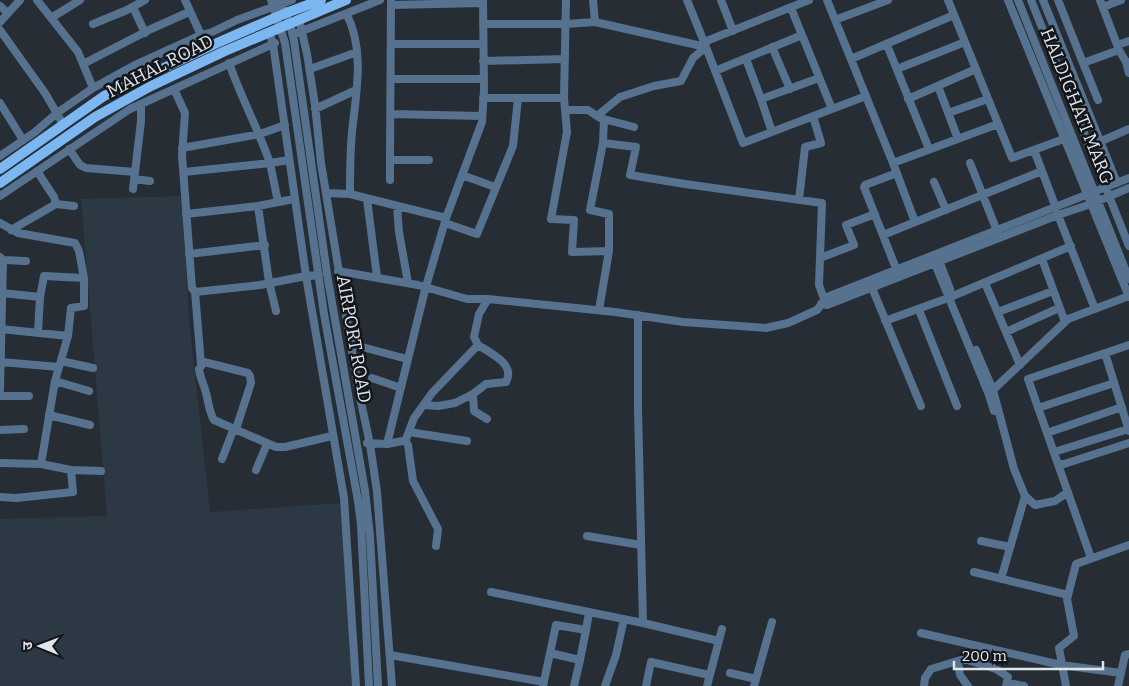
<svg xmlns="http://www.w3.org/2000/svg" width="1129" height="686" font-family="Bitter,'Noto Sans Devanagari',serif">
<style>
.built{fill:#2c3844}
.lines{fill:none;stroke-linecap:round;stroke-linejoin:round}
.minor{stroke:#56728f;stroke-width:8}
.major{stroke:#7cb7f2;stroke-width:10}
.labels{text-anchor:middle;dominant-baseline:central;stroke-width:5;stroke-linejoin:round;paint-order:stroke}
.street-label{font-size:18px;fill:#e0e5ea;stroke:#121519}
</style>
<rect width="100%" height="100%" fill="#262d35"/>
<path class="built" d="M 182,196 L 189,319 L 210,512 L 341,503 L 352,686 L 0,686 L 0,519 L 107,516 L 81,199 Z"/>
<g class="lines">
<path class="minor" d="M 37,0 L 78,52 L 93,88
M 185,0 L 201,35
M 271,0 L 285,43 L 324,314 L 358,501 L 361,525 L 369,686
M 279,0 L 290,24 L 294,41 L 327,274 L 365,491 L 370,536 L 378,686
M 391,0 L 390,160 L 429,160
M 566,0 L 564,98 L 567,132 L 551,219 L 574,220 L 572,252 L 609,251 L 599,310
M 593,0 L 595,22 L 706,47
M 687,0 L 704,42
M 721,0 L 733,31
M 809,0 L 704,42 L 743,143 L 866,96
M 827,0 L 893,163 L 915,222
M 948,0 L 1012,158 L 1069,137
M 1008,0 L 1129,297
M 1018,0 L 1129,279
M 1031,0 L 1129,246
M 1043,0 L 1117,183
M 1058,0 L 1083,63 L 1119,50 L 1100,0
M 391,5 L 483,3
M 0,6 L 8,13
M 133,7 L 145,33
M 1103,7 L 1121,0
M 347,15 C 365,50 356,94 352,132 C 350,153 350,173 350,194
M 51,18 L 80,0
M 299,19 L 307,54 L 315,105 L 321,163 L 359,393 L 370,444 L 377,492 L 392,686
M 835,20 L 888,0
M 0,22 L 20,0
M 93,24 L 127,10 L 145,0
M 483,24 L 566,24 L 595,22
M 0,30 L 45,93 L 63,124
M 269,32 L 273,44 L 306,276 L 344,498 L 356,686
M 297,33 L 380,0
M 802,35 L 832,109
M 391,44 L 483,44
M 887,45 L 929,149
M 1117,45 L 1129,41
M 772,47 L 790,89
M 1119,50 L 1126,62 L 1129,62
M 746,59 L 761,99
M 851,59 L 954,15
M 483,61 L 565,59
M 1126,62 L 1129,73
M 1083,63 L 1098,100
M 83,64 L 151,29 L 189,12
M 310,69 L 357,52
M 897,69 L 965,42
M 715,71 L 802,35 L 791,8
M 391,79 L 484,79
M 938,86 L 958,139
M 174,89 L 185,113 L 182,155 L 192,288 L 195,292 L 201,364
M 483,98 L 564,98
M 908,99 L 976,69
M 0,103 L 23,140
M 315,109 L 356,90
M 565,110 L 588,110 L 600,118 L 634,127
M 948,113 L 988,99
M 390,114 L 482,116
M 597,116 L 620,97 L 654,86 L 681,81 L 693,58 L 706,47
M 604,119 L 603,143 L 590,210 L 609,214 L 609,251
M 772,132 L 761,99 L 819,78
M 1099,142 L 1129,129
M 603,143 L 636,147 L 630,175 L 685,184 L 822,203 L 819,285 L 824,299
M 182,148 L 260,134 L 285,125
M 69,149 L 80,165 L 86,168 L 135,172
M 1034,150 L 1056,208
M 0,156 L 35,132 L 57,113 L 93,88 L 133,66 L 201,35 L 210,33 L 237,20 L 292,0
M 893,163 L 998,124
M 970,163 L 997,231
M 184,172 L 270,163 C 258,129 241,97 229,63
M 462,175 L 495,187
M 134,179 L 150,181
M 390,180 L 390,160
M 934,182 L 946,210
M 133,189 L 141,121 L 141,104
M 326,193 L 350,194 L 446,218
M 0,196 L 130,109 L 275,43
M 367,199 L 377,277
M 799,200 L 805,147 L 821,143 L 813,116
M 278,202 L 270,163 L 289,160
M 56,204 L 74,206
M 258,206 L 269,282 L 276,311
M 397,206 L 399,232 L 408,283
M 186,214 L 258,206 L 294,199
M 1058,215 L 1095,309
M 0,223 L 18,233 L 75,243 L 79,251 L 84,278
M 445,223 L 477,234 L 513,146 L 518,98
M 11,230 L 56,204 L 54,197 L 37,171
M 883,235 L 1042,171
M 189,254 L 265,245
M 0,257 L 3,260 L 0,390
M 820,258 L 854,245 L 846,225 L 875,214
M 938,258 L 950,289
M 933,259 L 989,395 L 994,411
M 1042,259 L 1065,322
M 3,260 L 26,261
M 338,271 L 418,285 L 467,299 L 488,299
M 897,271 L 864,187 L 865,185 L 897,173
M 870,283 L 921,406
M 985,283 L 1020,365
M 195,292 L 260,285 L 306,276 L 319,275
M 2,293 L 40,297
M 821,304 L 827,305 L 1058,215 L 1091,204 L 1129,188
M 919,310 L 957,406
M 998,312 L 1053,291
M 638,315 L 638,409 L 643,623
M 885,321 L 948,298 L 1071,246
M 38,332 L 40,297 L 44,276 L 84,278 L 84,306 L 71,308 L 68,336
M 1006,332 L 1059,308
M 351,344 L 407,359
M 976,350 L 993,390
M 1105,353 L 1129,431
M 61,361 L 93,368
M 1,362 L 59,367
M 372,378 L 401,388
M 55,381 L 89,391
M 473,394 L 474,411 L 487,419
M 0,396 L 29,396
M 424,405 L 438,406 L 455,403 L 473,394 L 486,384 L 506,382 C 516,364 490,353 478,345
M 1038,408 L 1114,383
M 49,415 L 90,425
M 236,429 L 251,383 L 250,376 L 248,373 L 204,362 L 199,369 C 200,378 204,384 206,393 C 209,403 208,409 214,420 L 276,447 L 285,447 L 332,436
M 0,430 L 24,429
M 409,432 L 467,441
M 1047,433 L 1122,407
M 405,440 L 408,445 L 413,481 L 438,529 L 436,546
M 367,443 L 387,444 L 425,290 L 446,218 L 482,122 L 484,90 L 483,0
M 387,444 L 403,441 L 406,439 L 414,418 L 432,393 L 478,345 L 474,337 L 479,314 L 488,299 L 615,312 L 683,322 L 766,328 L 788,323 L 817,310 L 827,297 L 1129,178
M 1054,452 L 1128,429
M 222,459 L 234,428
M 0,463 L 41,464 L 55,381 L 68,336 L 1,329
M 41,464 L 71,470 L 101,471
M 1058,464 L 1064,464 L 1129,443
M 256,470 L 267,444
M 1025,496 L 1035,505 L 1055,501 L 1068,492
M 0,497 L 16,498 L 73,492 L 71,470
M 587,536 L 641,545
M 981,541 L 1010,547
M 1091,558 L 1028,379 L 1129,345
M 974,572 L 1068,595
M 1001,579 L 1025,496 L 1014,469 L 993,390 L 1068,319 L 1129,296
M 491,592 L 643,623 L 719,641
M 921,633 L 1061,665 L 1121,673
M 550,653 L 580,660 L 586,630
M 390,655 L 544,682
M 958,661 L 960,675 L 968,686
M 730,673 L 756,679
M 1013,684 L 1024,686
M 543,686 L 556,625 L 586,630 L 589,613
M 574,686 L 580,660
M 605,686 L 616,655 L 624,619
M 646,686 L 651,662 L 709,675
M 707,686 L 722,629
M 754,686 L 772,622
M 924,686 L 925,678 L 931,669 L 964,659 L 996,669 L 1008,677 L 1006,686
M 1066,686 L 1059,648 L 1074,636 L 1067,599 L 1076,564 L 1129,545
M 1118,686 L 1125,655 L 1129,654"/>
<path class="major" d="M 0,169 L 104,96 L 217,43 L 286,13 L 321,0
M 0,183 L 95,117 L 151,86 L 225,51 L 346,0"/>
</g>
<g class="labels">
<g class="street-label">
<text transform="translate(160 66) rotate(-27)">MAHAL ROAD</text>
<text transform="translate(1077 106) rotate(68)">HALDIGHATI MARG</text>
<text transform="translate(354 339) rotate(80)">AIRPORT ROAD</text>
</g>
</g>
<g transform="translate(40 646) rotate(271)" stroke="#121519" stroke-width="4" paint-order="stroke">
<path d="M0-4L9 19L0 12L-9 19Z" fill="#e0e5ea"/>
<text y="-8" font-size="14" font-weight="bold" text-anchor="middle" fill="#e0e5ea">उ</text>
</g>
<path d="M954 661v8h149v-8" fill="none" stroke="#e0e5ea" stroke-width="2.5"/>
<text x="962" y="661" font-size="15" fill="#e0e5ea" stroke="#121519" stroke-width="4" paint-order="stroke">200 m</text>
</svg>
